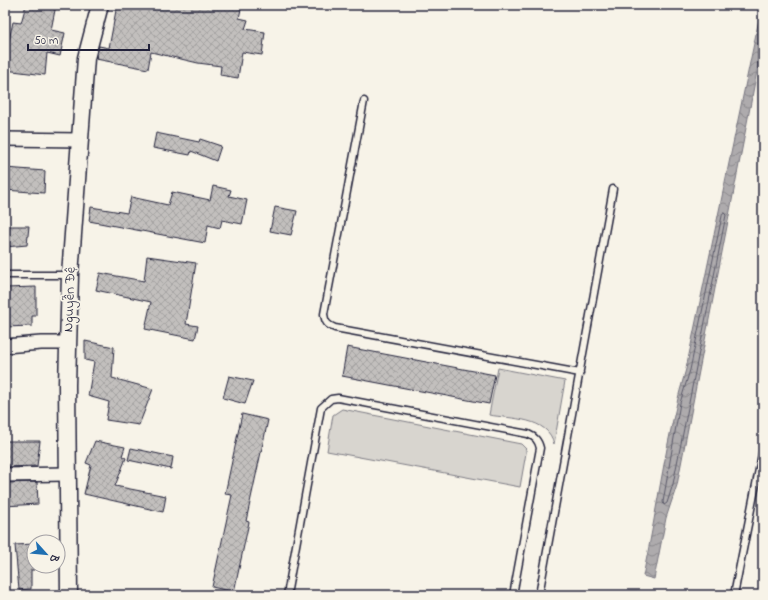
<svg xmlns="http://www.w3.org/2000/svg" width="768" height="600" font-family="'Indie Flower',sans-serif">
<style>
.green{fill:#d8d5cf;stroke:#7d7c85}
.water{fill:url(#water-waves);stroke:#76747f}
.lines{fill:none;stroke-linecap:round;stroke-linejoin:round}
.shore{stroke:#5a5969;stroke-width:1}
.building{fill:url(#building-cross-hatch);stroke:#22223b}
.service-casing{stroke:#22223b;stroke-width:9}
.minor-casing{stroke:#22223b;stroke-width:16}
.tertiary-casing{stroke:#22223b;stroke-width:19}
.service{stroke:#f7f3e8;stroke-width:6}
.minor{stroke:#f7f3e8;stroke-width:13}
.tertiary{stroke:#f7f3e8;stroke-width:16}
.labels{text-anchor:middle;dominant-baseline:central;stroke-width:4;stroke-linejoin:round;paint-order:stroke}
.street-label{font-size:14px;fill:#22223b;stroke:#f7f3e8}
</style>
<defs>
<pattern id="water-waves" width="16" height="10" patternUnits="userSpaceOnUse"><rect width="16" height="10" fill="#aeabad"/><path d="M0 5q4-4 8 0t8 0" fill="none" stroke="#8d8b8e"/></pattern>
<pattern id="building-cross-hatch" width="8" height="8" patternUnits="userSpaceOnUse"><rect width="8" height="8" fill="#c2bfbd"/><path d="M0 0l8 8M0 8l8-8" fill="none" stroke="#a6a4a3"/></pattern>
</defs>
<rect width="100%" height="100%" fill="#f7f3e8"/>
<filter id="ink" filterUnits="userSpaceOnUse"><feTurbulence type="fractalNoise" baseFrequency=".025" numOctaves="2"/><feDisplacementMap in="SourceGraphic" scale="8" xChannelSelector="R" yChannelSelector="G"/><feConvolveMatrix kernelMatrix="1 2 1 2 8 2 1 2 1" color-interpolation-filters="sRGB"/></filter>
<g filter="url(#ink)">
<path class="green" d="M 498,368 L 565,381 L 554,444 C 548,417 511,419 489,415 Z
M 342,409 L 521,444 L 526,449 L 526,453 L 520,487 L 327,451 L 333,415 Z"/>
<path class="water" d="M 762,5 L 763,40 L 677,485 L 666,518 L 654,579 L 643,576 C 658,507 666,436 686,369 Z"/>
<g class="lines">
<path class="shore" d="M 724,213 L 726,215 L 673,484 L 667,503 L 664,505 L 663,502 L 680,403 L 690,370 L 722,216 Z"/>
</g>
<path class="building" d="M 26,5 L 56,5 L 51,30 L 65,33 L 60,56 L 47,53 L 45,75 L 5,70 L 5,58 L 13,22 L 21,23 Z
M 117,5 L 242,5 L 239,18 L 248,20 L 245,29 L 265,32 L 262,55 L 242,52 L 238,78 L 220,75 L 221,66 L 198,63 L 151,52 L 148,69 L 96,59 L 99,46 L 109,48 Z
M 156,133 L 199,142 L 200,139 L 221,146 L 216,161 L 191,151 L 190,155 L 153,148 Z
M 5,168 L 45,171 L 44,193 L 5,190 Z
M 213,186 L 231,190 L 229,196 L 247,200 L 242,224 L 222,220 L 220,228 L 208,225 L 205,243 L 89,221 L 91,207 L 127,213 L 131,197 L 168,205 L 172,192 L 210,200 Z
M 275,207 L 297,211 L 291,235 L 270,231 Z
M 5,226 L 29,226 L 27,245 L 5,247 Z
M 147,256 L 196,263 L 186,324 L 198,326 L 195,339 L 145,329 L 151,302 L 96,290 L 100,273 L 144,281 Z
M 36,287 L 36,316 L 32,316 L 32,326 L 5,327 L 5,288 Z
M 85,341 L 114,347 L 112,378 L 153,389 L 139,425 L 106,420 L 109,402 L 88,396 L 94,362 L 85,360 Z
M 347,347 L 495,375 L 489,404 L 342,376 Z
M 229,376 L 253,381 L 245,404 L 223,398 Z
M 242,414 L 268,420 L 246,521 L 249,522 L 234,592 L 212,587 L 232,495 L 225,494 Z
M 5,441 L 40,441 L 37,466 L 5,467 Z
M 95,441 L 125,447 L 122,456 L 126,458 L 115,486 L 166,496 L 163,512 L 84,494 L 91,465 L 86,463 Z
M 131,448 L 173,457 L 171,469 L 128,460 Z
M 37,482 L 38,504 L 5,506 L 5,483 Z
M 34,544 L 34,570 L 31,570 L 31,589 L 19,590 L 15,545 Z"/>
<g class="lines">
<defs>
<path id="service" d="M 364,101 L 324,314 C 325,322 327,325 335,328 L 580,373
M 5,275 L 69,275
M 287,595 L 321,408 L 331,399 L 338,398 L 528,434 C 535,437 538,440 540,448 L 513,595
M 539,595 L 613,189
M 734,595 L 763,449"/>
<path id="minor" d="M 5,139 L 79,140
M 5,346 L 41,343 L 68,343
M 5,475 L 67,474"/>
<path id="tertiary" d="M 69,595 L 67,385 L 70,275 L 86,58 L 100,5"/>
</defs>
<use href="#service" class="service-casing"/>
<use href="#minor" class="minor-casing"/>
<use href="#tertiary" class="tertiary-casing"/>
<use href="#service" class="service"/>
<use href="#minor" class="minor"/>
<use href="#tertiary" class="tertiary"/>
</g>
</g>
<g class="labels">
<g class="street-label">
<text transform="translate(70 299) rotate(-88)">Nguyễn Đệ</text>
</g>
</g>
<rect width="768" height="600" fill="none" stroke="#f7f3e8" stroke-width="20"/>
<rect x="10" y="10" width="748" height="580" fill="none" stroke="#22223b" stroke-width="1.5" filter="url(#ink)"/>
<g transform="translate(46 554) rotate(117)"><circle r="19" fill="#f7f3e8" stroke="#a29fa3"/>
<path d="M0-3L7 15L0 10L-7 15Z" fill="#1f6fb2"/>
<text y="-6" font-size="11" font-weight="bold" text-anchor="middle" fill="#22223b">B</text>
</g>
<path d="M28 44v6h121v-6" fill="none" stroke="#22223b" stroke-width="2"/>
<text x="34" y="44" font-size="12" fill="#22223b" stroke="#f7f3e8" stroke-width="3" paint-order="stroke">50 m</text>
</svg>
